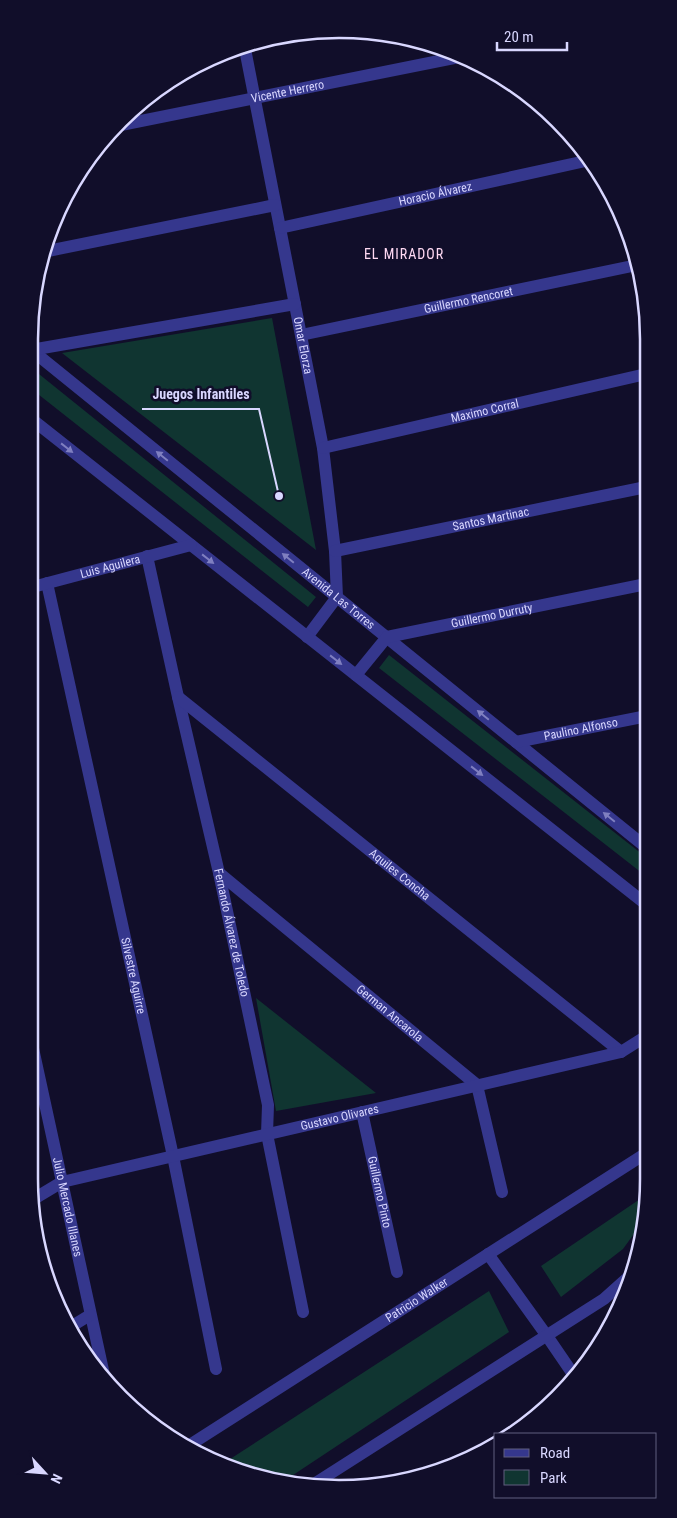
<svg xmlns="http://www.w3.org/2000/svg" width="677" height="1518" font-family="'Roboto Condensed',sans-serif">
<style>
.green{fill:#103531}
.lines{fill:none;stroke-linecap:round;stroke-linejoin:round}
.minor{stroke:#35378d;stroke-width:12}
.oneway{fill:#7f7fc0}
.labels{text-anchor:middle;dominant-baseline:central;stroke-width:5;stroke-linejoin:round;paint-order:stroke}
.street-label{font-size:12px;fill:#d9d7ff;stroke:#110e2a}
.neighbourhood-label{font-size:14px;letter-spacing:1px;fill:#ffd9f3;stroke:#110e2a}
.rim{fill:none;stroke:#d9d7ff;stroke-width:2.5}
.leader{fill:none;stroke:#d9d7ff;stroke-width:2}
.callout-dot{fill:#d9d7ff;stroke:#110e2a;stroke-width:2}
.callout-label{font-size:14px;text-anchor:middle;font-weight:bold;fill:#d9d7ff;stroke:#110e2a;stroke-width:5;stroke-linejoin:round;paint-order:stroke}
</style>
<rect width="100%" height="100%" fill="#110e2a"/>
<path class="green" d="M 272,318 L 316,550 L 62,353 Z
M 29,366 L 316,597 L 308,607 L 29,387 Z
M 389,655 L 647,858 L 647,877 L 379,668 Z
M 256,998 L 376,1093 L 276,1111 Z
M 646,1195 L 641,1224 L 623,1249 L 561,1297 L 541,1266 Z
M 489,1291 L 509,1332 L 281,1483 L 224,1463 Z"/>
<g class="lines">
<g class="minor">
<path id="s1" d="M 245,49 L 323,448 L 335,551 L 337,597 L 307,637"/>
<path id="s2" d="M 116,126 L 459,57"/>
<path id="s3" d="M 280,228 L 590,160"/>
<path d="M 43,252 L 275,205"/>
<path id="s4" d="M 301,335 L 637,265"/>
<path id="s5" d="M 29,348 L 647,848"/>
<path d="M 31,350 L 295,304"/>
<path d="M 29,417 L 647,905"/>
<path id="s6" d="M 323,448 L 646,374"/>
<path id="s7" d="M 335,551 L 646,487"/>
<path id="s8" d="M 147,556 L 178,697 L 219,873 L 268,1105 L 267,1134 L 303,1312"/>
<path id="s9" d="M 47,583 L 173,1156 L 216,1369"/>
<path id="s10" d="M 29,588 L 191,545"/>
<path id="s11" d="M 356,675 L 387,637 L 646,584"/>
<path id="s12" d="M 178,697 L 621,1052"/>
<path id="s13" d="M 516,742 L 647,716"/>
<path id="s14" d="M 219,873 L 477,1085 L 502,1192"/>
<path id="s15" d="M 29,1030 L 106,1384"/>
<path id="s16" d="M 362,1112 L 397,1272"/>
<path id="s17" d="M 32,1200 L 62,1182 L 621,1052 L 648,1035"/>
<path d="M 488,1254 L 547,1336 L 575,1377"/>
<path d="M 72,1326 L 90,1315"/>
<path id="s18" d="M 185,1448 L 648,1152"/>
<path d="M 314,1484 L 604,1299 L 633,1273"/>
</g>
</g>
<defs><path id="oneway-solid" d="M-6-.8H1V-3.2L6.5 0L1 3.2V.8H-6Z" transform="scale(1.25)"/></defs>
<g class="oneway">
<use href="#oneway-solid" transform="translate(67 448) rotate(38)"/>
<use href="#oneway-solid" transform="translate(162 456) rotate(-141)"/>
<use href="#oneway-solid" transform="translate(288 558) rotate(-141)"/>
<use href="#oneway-solid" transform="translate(208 559) rotate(38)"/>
<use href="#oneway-solid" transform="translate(336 660) rotate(38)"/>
<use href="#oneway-solid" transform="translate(483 715) rotate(-141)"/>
<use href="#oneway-solid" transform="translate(477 771) rotate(38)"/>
<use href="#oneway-solid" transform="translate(609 817) rotate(-141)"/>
</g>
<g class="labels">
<g class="street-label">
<text stroke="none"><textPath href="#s2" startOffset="175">Vicente Herrero</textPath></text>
<text stroke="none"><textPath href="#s3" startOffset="159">Horacio Álvarez</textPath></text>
<text stroke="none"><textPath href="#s4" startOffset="171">Guillermo Rencoret</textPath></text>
<text stroke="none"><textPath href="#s1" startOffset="302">Omar Elorza</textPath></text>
<text stroke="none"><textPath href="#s6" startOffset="166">Maximo Corral</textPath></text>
<text stroke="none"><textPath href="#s7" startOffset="159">Santos Martinac</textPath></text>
<text stroke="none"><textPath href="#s10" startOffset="84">Luis Aguilera</textPath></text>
<text stroke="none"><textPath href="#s5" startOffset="398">Avenida Las Torres</textPath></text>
<text stroke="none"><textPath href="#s11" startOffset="156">Guillermo Durruty</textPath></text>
<text stroke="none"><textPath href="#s13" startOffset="66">Paulino Alfonso</textPath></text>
<text stroke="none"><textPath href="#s12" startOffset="284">Aquiles Concha</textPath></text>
<text stroke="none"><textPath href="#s8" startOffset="386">Fernando Álvarez de Toledo</textPath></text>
<text stroke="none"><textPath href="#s9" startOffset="402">Silvestre Aguirre</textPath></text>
<text stroke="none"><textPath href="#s14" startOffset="221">German Ancarola</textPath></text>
<text stroke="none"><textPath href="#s17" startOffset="320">Gustavo Olivares</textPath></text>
<text stroke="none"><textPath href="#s16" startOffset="82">Guillermo Pinto</textPath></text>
<text stroke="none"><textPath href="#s15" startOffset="181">Julio Mercado Illanes</textPath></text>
<text stroke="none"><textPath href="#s18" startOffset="275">Patricio Walker</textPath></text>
</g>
<g class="neighbourhood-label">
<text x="404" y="254">EL MIRADOR</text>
</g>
</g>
<path d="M0 0H677V1518H0ZM339 38H339A301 301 0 0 1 640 339V1179A301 301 0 0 1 339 1480H339A301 301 0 0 1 38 1179V339A301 301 0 0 1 339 38Z" fill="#110e2a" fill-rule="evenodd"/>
<path class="rim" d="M339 38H339A301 301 0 0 1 640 339V1179A301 301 0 0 1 339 1480H339A301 301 0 0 1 38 1179V339A301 301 0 0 1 339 38Z"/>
<path class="leader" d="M279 496L259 409H142"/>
<circle class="callout-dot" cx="279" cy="496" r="5"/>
<g class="callout-label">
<text x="201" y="399">Juegos Infantiles</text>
</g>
<rect x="494" y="1433" width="162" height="65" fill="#110e2a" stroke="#615e7f"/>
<rect x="504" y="1449" width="25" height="8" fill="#35378d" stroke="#615e7f"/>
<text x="540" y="1458" font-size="15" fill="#d9d7ff">Road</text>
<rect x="504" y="1470" width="25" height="15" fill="#103531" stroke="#615e7f"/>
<text x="540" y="1483" font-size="15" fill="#d9d7ff">Park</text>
<g transform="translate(45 1473) rotate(116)" stroke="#110e2a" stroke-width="4" paint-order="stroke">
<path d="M0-4L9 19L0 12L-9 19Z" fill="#d9d7ff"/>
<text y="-8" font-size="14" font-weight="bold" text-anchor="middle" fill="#d9d7ff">N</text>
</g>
<path d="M497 42v8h70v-8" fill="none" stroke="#d9d7ff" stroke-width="2.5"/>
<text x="504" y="42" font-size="15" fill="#d9d7ff" stroke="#110e2a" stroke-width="4" paint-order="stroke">20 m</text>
</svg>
